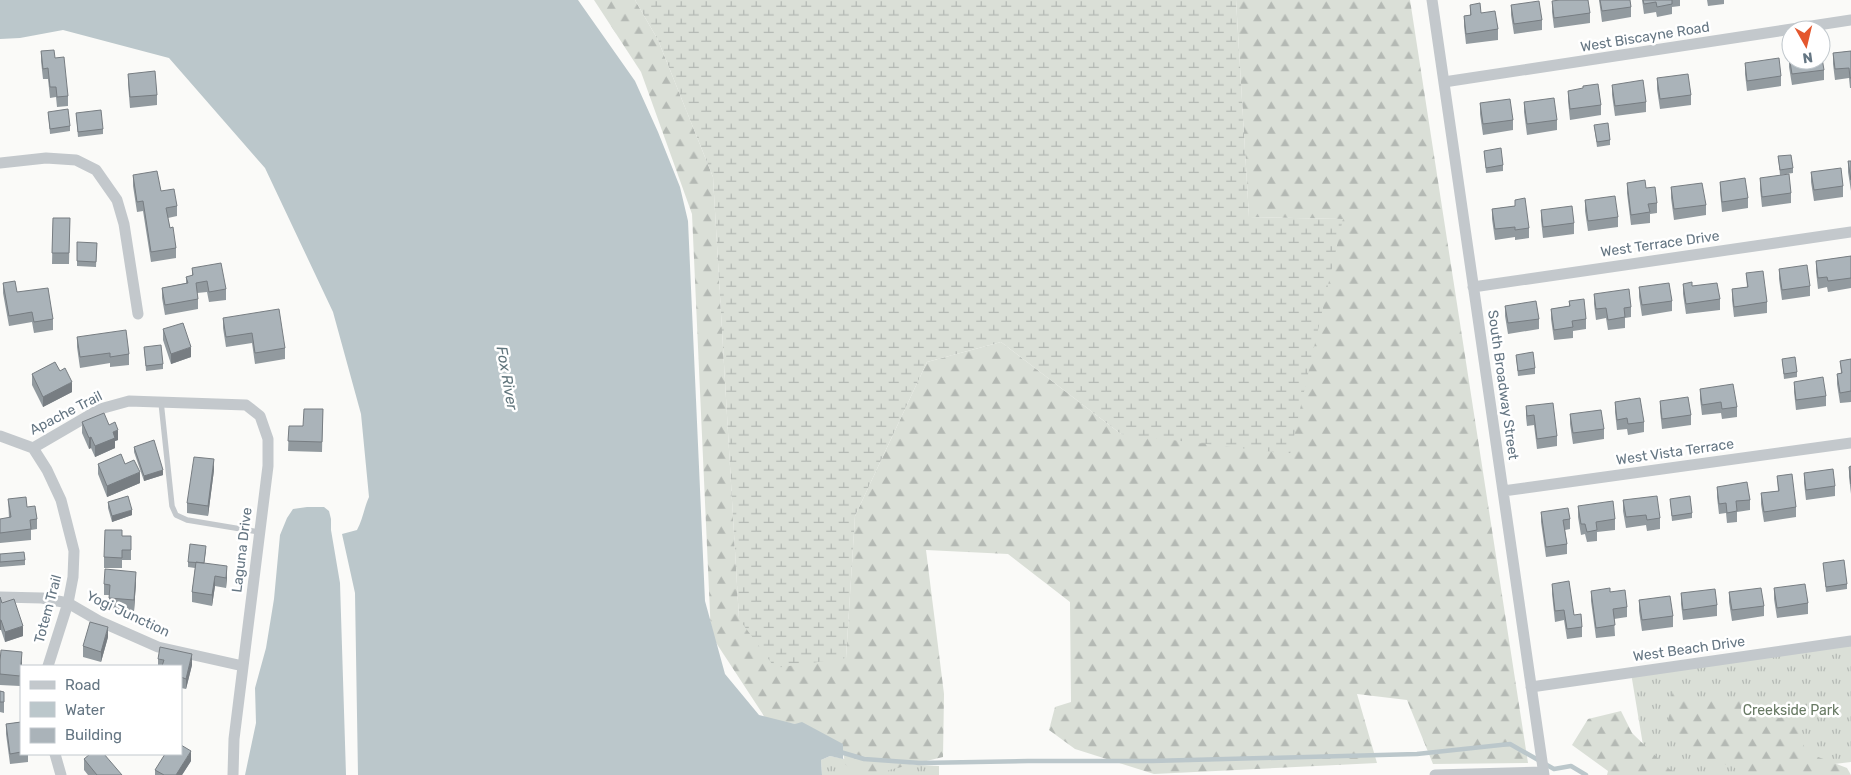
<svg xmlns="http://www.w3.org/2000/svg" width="1851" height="775" font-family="Rubik,sans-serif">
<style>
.grass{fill:url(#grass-tufts)}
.forest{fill:url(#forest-firs)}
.wetland{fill:url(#wetland-marsh)}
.water{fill:#bbc7cb}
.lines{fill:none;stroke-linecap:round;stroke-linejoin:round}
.stream{stroke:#bbc7cb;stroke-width:4.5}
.service{stroke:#c3c8cc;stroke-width:5.5}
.minor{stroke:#c3c8cc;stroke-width:11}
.wall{fill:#929a9f}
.shaded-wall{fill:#777d82}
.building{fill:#aab3b9;stroke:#777d82}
.labels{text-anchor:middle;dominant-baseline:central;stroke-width:5;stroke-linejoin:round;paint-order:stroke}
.street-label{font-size:14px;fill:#657683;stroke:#fff}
.park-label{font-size:14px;fill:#687a64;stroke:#fff}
.water-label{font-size:15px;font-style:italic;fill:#60757c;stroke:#fff}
</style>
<defs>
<pattern id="grass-tufts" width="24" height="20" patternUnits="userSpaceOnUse" patternTransform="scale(1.25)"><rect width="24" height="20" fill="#dadfd7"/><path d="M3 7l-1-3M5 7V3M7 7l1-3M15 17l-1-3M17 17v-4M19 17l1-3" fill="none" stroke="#b4b9b4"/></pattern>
<pattern id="forest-firs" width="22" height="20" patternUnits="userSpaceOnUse" patternTransform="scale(1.25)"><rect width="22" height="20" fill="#dadfd7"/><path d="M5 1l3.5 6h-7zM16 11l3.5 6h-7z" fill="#b4b9b4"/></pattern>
<pattern id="wetland-marsh" width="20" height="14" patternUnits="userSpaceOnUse" patternTransform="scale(1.25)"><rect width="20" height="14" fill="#dadfd7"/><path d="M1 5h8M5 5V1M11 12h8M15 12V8" fill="none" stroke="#b4b9b4"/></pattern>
</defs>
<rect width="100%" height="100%" fill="#fafaf8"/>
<path class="grass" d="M 1851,641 L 1851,762 L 1741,775 L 1648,775 L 1631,673 Z
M 830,756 L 859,762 L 939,766 L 939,775 L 822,775 L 821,760 Z"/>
<path class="forest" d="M 594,0 L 635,0 L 658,40 L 713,177 L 739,619 L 846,658 L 855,516 L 927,362 L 1001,342 L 1121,434 L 1343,219 L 1249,217 L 1236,0 L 1410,0 L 1528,763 L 1433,764 L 1407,700 L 1357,694 L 1377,763 L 1154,774 L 1075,749 L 1049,730 L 1055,707 L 1071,702 L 1070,602 L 1008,554 L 926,550 L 944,694 L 943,757 L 889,770 L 884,775 L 857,775 L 845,764 L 842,744 L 795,724 L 766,719 L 711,635 L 692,214 L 641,72 Z
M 1673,689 L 1700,701 L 1752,701 L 1770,719 L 1799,715 L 1805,752 L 1847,768 L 1851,775 L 1742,775 L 1734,767 L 1701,757 L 1668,722 Z
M 1621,711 L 1632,733 L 1669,769 L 1682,775 L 1607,775 L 1608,771 L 1572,745 L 1588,719 Z"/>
<path class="wetland" d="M 635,0 L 1236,0 L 1249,217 L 1343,219 L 1290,454 L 1121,434 L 1001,342 L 927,362 L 855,516 L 846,658 L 775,668 L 739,619 L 713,177 L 658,40 Z"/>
<path class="water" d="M 0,0 L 578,0 L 635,81 L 658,132 L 680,187 L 688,221 L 705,601 L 725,674 L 759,715 L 795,724 L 802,722 L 843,744 L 843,759 L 830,756 L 821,760 L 822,775 L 358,775 L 355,593 L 342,534 L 357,530 C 363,519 364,508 369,497 L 361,414 L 333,312 L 265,168 L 169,58 L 63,30 L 20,38 L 0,39 Z
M 307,507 L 324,507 L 329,511 L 331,519 L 331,530 L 340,583 L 346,775 L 245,775 L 256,723 L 255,688 L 266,648 L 274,599 L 280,535 L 287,518 L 293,509 Z"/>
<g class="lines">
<path class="stream" d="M 837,751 L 864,759 L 920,763 L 1028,761 L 1152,761 L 1417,754 L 1510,744 L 1554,769 L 1571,766 L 1586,775"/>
<path class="service" d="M 161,402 L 172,506 L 176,515 L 187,520 L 259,532"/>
<path class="minor" d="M 1432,0 L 1544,775
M 1444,82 L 1851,20
M 0,163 L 46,158 L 76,160 L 96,170 L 117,200 L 124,224 L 138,314
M 1473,287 L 1851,232
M 0,436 L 33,448
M 33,448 L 100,409 L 129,401 L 246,405 L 260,416 L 268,439 L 268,466 L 234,739 L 233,775
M 33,448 L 47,470 L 61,500 L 74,551 L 73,577 L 68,603 L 48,666
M 1503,491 L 1851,443
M 0,597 L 42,598 L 68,603 L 99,621 L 158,647 L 243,666
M 1531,687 L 1851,641
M 55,754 L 61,775
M 1435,775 L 1543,772"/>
</g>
<path class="wall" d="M 1599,0 L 1630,0 L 1631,7 L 1631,17 L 1602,22 Z
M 1642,0 L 1680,0 L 1680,6 L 1672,7 L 1672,14 L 1657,17 L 1656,12 L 1644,14 Z
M 1707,0 L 1724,0 L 1724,4 L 1708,6 Z
M 1552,1 L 1590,13 L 1590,23 L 1554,28 L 1552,12 Z
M 1470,5 L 1481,13 L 1498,29 L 1498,40 L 1466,44 L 1464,26 L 1464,16 L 1470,15 Z
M 1511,5 L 1542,20 L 1542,30 L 1514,34 L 1511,15 Z
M 41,51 L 55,58 L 68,96 L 68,106 L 57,107 L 56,97 L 50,98 L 48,79 L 43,79 L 41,61 Z
M 1851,51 L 1851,88 L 1850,88 L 1849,78 L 1835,80 L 1833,64 L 1833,53 Z
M 1789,56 L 1824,70 L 1824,80 L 1792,85 L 1789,67 Z
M 1745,63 L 1781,76 L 1781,86 L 1747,91 L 1745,74 Z
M 128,74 L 157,95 L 157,105 L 130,108 L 128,84 Z
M 1657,78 L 1691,95 L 1691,105 L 1660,109 L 1657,89 Z
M 1612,85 L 1646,102 L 1646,112 L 1615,116 L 1612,95 Z
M 1568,91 L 1601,105 L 1601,115 L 1570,120 L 1568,101 Z
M 1524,102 L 1557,120 L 1557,130 L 1527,135 L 1524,112 Z
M 1480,103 L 1513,120 L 1513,130 L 1483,135 L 1480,114 Z
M 48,112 L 70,126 L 70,131 L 50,134 Z
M 76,113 L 103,129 L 103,134 L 78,137 Z
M 1594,125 L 1610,140 L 1610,145 L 1597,147 Z
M 1484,151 L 1503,165 L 1503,171 L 1486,173 Z
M 1778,156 L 1793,168 L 1793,173 L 1780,175 Z
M 1848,161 L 1851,161 L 1851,191 L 1848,172 Z
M 1811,172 L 1843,186 L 1843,197 L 1814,201 L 1811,182 Z
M 133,175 L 161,191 L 177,206 L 177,216 L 168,218 L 170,228 L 176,248 L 176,258 L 151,262 L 143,211 L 137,212 L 133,186 Z
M 1760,178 L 1791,193 L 1791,203 L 1762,207 L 1760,189 Z
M 1720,182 L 1748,198 L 1748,208 L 1722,212 L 1720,192 Z
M 1627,183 L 1646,188 L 1657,203 L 1657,213 L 1650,214 L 1650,223 L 1631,225 L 1627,193 Z
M 1671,187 L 1706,205 L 1706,215 L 1674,220 L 1671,198 Z
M 1515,200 L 1529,228 L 1529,238 L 1515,240 L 1515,237 L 1495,240 L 1492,219 L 1492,209 L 1515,206 Z
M 1585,200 L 1618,217 L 1618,227 L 1588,231 L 1585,211 Z
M 1541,210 L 1574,223 L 1574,234 L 1543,238 L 1541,220 Z
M 53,218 L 70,218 L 69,264 L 52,264 Z
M 97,243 L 96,267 L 77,266 L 77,261 Z
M 1851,256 L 1851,288 L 1828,292 L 1827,287 L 1818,289 L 1816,271 L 1816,261 Z
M 192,268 L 226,289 L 226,300 L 209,302 L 207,292 L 197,293 L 198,299 L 198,309 L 165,315 L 162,298 L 162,288 L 186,283 L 186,277 L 192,276 Z
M 1779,269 L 1810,286 L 1810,296 L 1782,300 L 1779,279 Z
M 1746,273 L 1767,302 L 1767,313 L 1734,317 L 1732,300 L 1732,289 L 1747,287 Z
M 3,283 L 53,319 L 53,330 L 34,333 L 32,322 L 9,326 L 3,293 Z
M 1683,284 L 1692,286 L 1720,299 L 1720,310 L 1686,314 L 1683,294 Z
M 1639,287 L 1672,301 L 1672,311 L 1642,316 L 1639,297 Z
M 1594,294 L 1631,307 L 1631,317 L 1625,318 L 1625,328 L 1608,330 L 1606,318 L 1596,320 L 1594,304 Z
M 1569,301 L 1586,319 L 1586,329 L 1573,331 L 1573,338 L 1554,340 L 1551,319 L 1551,309 L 1569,306 Z
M 1505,306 L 1539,319 L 1539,329 L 1508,334 L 1505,316 Z
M 223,318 L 285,348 L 285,359 L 255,364 L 252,343 L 226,347 L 223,328 Z
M 163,329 L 191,357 L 171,364 L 163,340 Z
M 77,337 L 129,354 L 129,365 L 110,367 L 110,363 L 80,368 L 77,347 Z
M 144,347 L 163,364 L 163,369 L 146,371 Z
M 1516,355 L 1535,368 L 1535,374 L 1518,376 Z
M 1782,359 L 1797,372 L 1797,377 L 1784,379 Z
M 1851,359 L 1851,402 L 1840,403 L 1837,384 L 1837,374 L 1841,373 L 1840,361 Z
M 60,371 L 72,392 L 43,407 L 32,385 L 32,374 Z
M 1794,382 L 1826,396 L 1826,406 L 1796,410 L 1794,392 Z
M 1700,389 L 1737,407 L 1737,417 L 1722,419 L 1721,413 L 1702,415 L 1700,399 Z
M 1660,401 L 1691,415 L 1691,425 L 1662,429 L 1660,411 Z
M 1615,402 L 1644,422 L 1644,432 L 1628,435 L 1627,429 L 1617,430 L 1615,412 Z
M 1526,406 L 1557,436 L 1557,446 L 1537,449 L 1534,425 L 1527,426 L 1526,417 Z
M 323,409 L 322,452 L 288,451 L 289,426 L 303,426 Z
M 1570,414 L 1604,429 L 1604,439 L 1573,444 L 1570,424 Z
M 82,422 L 109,425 L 118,440 L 115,441 L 115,448 L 95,457 L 91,448 L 89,449 L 82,433 Z
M 134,447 L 163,475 L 144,481 L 134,452 Z
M 98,464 L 125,464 L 140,483 L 107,497 L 98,474 Z
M 1851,466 L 1851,494 L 1849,477 L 1849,467 Z
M 214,470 L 208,516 L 187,513 L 187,503 Z
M 1804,473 L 1835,486 L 1835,496 L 1806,500 L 1804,483 Z
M 1777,476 L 1796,507 L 1796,517 L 1764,522 L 1761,504 L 1761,493 L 1778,491 Z
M 1717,487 L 1750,500 L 1750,510 L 1737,512 L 1737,522 L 1727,523 L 1726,513 L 1719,514 L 1717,497 Z
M 8,499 L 27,507 L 37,519 L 37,529 L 31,530 L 31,540 L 0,543 L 0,519 L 9,518 Z
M 1670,499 L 1692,513 L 1692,518 L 1672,521 Z
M 1623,500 L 1660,518 L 1660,529 L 1647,531 L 1646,525 L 1626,528 L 1623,511 Z
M 108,502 L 132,515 L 112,522 L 108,508 Z
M 1578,506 L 1615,519 L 1615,530 L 1597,532 L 1597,541 L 1587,542 L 1585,534 L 1581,535 L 1578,517 Z
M 1541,512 L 1570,519 L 1570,529 L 1565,530 L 1567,544 L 1567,554 L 1546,557 L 1541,522 Z
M 122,536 L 131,536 L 131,560 L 122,560 L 122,568 L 104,568 L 104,557 Z
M 206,551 L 204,563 L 227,577 L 226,588 L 215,586 L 212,606 L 192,602 L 192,592 L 195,568 L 188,567 L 188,562 Z
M 0,554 L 25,560 L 25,565 L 0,567 Z
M 1823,563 L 1847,584 L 1847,589 L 1826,592 Z
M 136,582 L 134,611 L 109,609 L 109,595 L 104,595 L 104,584 Z
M 1552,584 L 1582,627 L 1582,637 L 1567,639 L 1564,620 L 1555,622 L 1552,594 Z
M 1774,588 L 1808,603 L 1808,614 L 1777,618 L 1774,599 Z
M 1591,591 L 1610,592 L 1627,607 L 1627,617 L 1614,619 L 1615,636 L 1596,638 L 1591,601 Z
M 1729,592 L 1764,606 L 1764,616 L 1732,621 L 1729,602 Z
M 1681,593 L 1717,605 L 1717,616 L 1683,620 L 1681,604 Z
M 0,597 L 2,603 L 23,636 L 5,642 L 1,630 L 0,630 Z
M 1639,600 L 1673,616 L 1673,627 L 1642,631 L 1639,611 Z
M 108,637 L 101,662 L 83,657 L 83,646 Z
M 158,659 L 192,665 L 186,689 L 181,688 L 181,666 L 158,666 Z
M 0,661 L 22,662 L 20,686 L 0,685 Z
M 0,691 L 4,692 L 4,713 L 0,712 Z
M 21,722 L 21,754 L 28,754 L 28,762 L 10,764 L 6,734 L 6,724 Z
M 84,759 L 122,775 L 88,775 L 84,770 Z
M 191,761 L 182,775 L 155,775 L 155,770 Z"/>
<path class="shaded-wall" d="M 191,347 L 191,357 L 171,364 L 171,354 Z
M 72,382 L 72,392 L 43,407 L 43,397 Z
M 118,430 L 118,440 L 115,441 L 115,448 L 95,457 L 95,446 L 113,432 Z
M 91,437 L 91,448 L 89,449 L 89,438 Z
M 214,459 L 214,470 L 208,516 L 208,506 Z
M 163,470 L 163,475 L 144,481 L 144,476 Z
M 140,472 L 140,483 L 107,497 L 107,486 Z
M 132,510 L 132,515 L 112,522 L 112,516 Z
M 227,566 L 227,577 L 226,588 L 226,578 Z
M 136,572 L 136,582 L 134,611 L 134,600 Z
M 215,576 L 215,586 L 212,606 L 212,595 Z
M 0,620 L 1,620 L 1,630 L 0,630 Z
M 23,626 L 23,636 L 5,642 L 5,632 Z
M 108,627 L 108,637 L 101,662 L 101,652 Z
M 22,652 L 22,662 L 20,686 L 20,676 Z
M 192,654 L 192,665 L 186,689 L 186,679 Z
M 191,751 L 191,761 L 182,775 L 176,775 Z"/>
<path class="building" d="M 1560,0 L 1588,0 L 1590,13 L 1554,18 L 1552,1 Z
M 1600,0 L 1630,0 L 1631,7 L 1602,11 Z
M 1643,0 L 1672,0 L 1672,4 L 1657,7 L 1656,2 L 1644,4 Z
M 1539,1 L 1542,20 L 1514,24 L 1511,5 Z
M 1480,3 L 1481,13 L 1495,11 L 1498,29 L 1466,34 L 1464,16 L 1471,15 L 1470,5 Z
M 54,50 L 55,58 L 64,57 L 68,96 L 57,97 L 56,87 L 50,87 L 48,68 L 43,69 L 41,51 Z
M 1851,51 L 1851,78 L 1850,78 L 1849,68 L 1835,69 L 1833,53 Z
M 1821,52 L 1824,70 L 1792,74 L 1789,56 L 1791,56 L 1791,60 L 1821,60 Z
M 1779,58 L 1781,76 L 1747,81 L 1745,63 Z
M 155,71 L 157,95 L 130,97 L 128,74 Z
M 1688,74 L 1691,95 L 1660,99 L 1657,78 Z
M 1643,80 L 1646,102 L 1615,106 L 1612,85 Z
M 1598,84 L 1601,105 L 1570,109 L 1568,91 L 1583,88 L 1583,86 Z
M 1554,98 L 1557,120 L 1527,124 L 1524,102 Z
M 1510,99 L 1513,120 L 1483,124 L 1480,103 Z
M 68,109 L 70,126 L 50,129 L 48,112 Z
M 101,110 L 103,129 L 78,132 L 76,113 Z
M 1608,123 L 1610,140 L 1597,142 L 1594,125 Z
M 1501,148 L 1503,165 L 1486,168 L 1484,151 Z
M 1791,155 L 1793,168 L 1780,170 L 1778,156 Z
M 1848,161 L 1851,161 L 1851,180 Z
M 1841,168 L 1843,186 L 1814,190 L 1811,172 Z
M 157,171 L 161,191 L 174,189 L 177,206 L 166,208 L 170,228 L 173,227 L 176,248 L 151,252 L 143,201 L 137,202 L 133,175 Z
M 1789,174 L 1791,193 L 1762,197 L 1760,178 Z
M 1745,178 L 1748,198 L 1722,202 L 1720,182 Z
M 1645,180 L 1646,188 L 1655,187 L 1657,203 L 1648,204 L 1650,212 L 1631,215 L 1627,183 Z
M 1702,183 L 1706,205 L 1674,209 L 1671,187 Z
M 1615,196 L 1618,217 L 1588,221 L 1585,200 Z
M 1525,198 L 1529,228 L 1515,230 L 1515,227 L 1495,229 L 1492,209 L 1515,206 L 1515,200 Z
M 1572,206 L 1574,223 L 1543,227 L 1541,210 Z
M 53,218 L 70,218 L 69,253 L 52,253 Z
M 77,242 L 97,243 L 96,262 L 77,261 Z
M 1851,256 L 1851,278 L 1828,281 L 1827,277 L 1818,278 L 1816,261 Z
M 221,263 L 226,289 L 209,292 L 207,281 L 196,283 L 198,299 L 165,305 L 162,288 L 188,283 L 186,277 L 193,275 L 192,268 Z
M 1807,265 L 1810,286 L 1782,290 L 1779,269 Z
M 1763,271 L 1767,302 L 1734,307 L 1732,289 L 1748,287 L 1746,273 Z
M 15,281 L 17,292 L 48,288 L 53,319 L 34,322 L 32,312 L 9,316 L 3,283 Z
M 1692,282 L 1692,286 L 1717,283 L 1720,299 L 1686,304 L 1683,284 Z
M 1669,283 L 1672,301 L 1642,305 L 1639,287 Z
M 1629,289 L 1631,307 L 1624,308 L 1625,317 L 1608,320 L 1606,308 L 1596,309 L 1594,294 Z
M 1584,299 L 1586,319 L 1572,321 L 1573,327 L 1554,330 L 1551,309 L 1570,306 L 1569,301 Z
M 1536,301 L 1539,319 L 1508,323 L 1505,306 Z
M 279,309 L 285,348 L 255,353 L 252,333 L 226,337 L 223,318 Z
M 183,323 L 191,347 L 171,354 L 163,329 Z
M 126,330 L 129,354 L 110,357 L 110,353 L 80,357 L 77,337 Z
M 161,345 L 163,364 L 146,366 L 144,347 Z
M 1533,352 L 1535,368 L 1518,371 L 1516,355 Z
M 1795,357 L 1797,372 L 1784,374 L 1782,359 Z
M 1851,359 L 1851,391 L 1840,393 L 1837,374 L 1842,373 L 1840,361 Z
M 55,362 L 60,371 L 65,368 L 72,382 L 43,397 L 32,374 Z
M 1823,377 L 1826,396 L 1796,400 L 1794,382 Z
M 1733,384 L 1737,407 L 1722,409 L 1721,402 L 1702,405 L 1700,389 Z
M 1688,397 L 1691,415 L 1662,419 L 1660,401 Z
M 1640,398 L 1644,422 L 1628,424 L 1627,418 L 1617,420 L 1615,402 Z
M 1553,403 L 1557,436 L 1537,439 L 1534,415 L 1527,416 L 1526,406 Z
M 304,409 L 323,409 L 322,442 L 288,441 L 289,426 L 303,426 Z
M 1601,410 L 1604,429 L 1573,433 L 1570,414 Z
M 104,413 L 109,425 L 115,422 L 118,430 L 113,432 L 115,438 L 95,446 L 91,437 L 89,438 L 82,422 Z
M 154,440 L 163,470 L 144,476 L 134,447 Z
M 121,454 L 125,464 L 134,460 L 140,472 L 107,486 L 98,464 Z
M 194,457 L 214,459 L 208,506 L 187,503 Z
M 1851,466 L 1851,484 L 1849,467 Z
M 1833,469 L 1835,486 L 1806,490 L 1804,473 Z
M 1792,474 L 1796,507 L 1764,512 L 1761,493 L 1779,491 L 1777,476 Z
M 1747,482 L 1750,500 L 1736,501 L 1737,511 L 1727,513 L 1726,503 L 1719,504 L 1717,487 Z
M 128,496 L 132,510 L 112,516 L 108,502 Z
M 1657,496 L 1660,518 L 1647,520 L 1646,515 L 1626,517 L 1623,500 Z
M 1690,496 L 1692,513 L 1672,516 L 1670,499 Z
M 26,497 L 27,507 L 35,506 L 37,519 L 30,520 L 31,529 L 0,533 L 0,519 L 11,517 L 8,499 Z
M 1613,501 L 1615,519 L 1596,522 L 1597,530 L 1587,532 L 1585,524 L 1581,524 L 1578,506 Z
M 1568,508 L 1570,519 L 1563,520 L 1567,544 L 1546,547 L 1541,512 Z
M 105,530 L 122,530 L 122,536 L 131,536 L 131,550 L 122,550 L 122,558 L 104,557 Z
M 190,544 L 206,546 L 204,563 L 188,562 Z
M 24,552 L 25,560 L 0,562 L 0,554 Z
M 1844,560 L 1847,584 L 1826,587 L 1823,563 Z
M 196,562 L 227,566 L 226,578 L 215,576 L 212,595 L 192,592 Z
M 105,569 L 136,572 L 134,600 L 109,598 L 110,585 L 104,584 Z
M 1569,581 L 1574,615 L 1581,614 L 1582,627 L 1567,629 L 1564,610 L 1555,611 L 1552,584 Z
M 1805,584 L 1808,603 L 1777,608 L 1774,588 Z
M 1610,588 L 1610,592 L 1625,590 L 1627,607 L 1613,609 L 1615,625 L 1596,628 L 1591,591 Z
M 1761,588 L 1764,606 L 1732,610 L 1729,592 Z
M 1715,589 L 1717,605 L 1683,610 L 1681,593 Z
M 1670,596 L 1673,616 L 1642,620 L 1639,600 Z
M 0,597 L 2,603 L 14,599 L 23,626 L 5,632 L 1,620 L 0,620 Z
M 90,622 L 108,627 L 101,652 L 83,646 Z
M 160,647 L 192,654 L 186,679 L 181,677 L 181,666 L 162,666 L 164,660 L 158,659 Z
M 1,650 L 22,652 L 20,676 L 0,674 L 0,661 Z
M 0,691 L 4,692 L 4,702 L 0,702 Z
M 21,722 L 21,752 L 10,754 L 6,724 Z
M 181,745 L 191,751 L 176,775 L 164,775 L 155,770 L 165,754 L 181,754 Z
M 90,754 L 104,754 L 122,775 L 97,775 L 84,759 Z"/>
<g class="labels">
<g class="street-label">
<text transform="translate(1645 37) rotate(-9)">West Biscayne Road</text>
<text transform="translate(1660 244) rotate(-8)">West Terrace Drive</text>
<text transform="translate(1503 385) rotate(82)">South Broadway Street</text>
<text transform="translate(66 413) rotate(-27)">Apache Trail</text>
<text transform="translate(1675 452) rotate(-8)">West Vista Terrace</text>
<text transform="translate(242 550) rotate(-83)">Laguna Drive</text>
<text transform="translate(48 609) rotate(-75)">Totem Trail</text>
<text transform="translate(128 614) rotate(25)">Yogi Junction</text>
<text transform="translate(1689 649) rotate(-8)">West Beach Drive</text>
</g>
<g class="park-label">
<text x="1791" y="710">Creekside Park</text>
</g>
<g class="water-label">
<text transform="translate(507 378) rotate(80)">Fox River</text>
</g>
</g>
<rect x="20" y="665" width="162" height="90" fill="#ffffff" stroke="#c1c8cd"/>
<rect x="30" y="681" width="25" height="8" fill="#c3c8cc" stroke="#c1c8cd"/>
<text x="65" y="690" font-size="15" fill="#657683">Road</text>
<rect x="30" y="702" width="25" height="15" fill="#bbc7cb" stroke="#c1c8cd"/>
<text x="65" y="715" font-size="15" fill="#657683">Water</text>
<rect x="30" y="728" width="25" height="15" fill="#aab3b9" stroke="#c1c8cd"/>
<text x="65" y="740" font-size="15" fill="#657683">Building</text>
<g transform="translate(1806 45) rotate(172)"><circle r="24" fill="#ffffff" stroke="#c1c8cd"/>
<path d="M0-4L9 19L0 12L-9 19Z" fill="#e4572e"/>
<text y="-8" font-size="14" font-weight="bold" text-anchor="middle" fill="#657683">N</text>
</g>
</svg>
